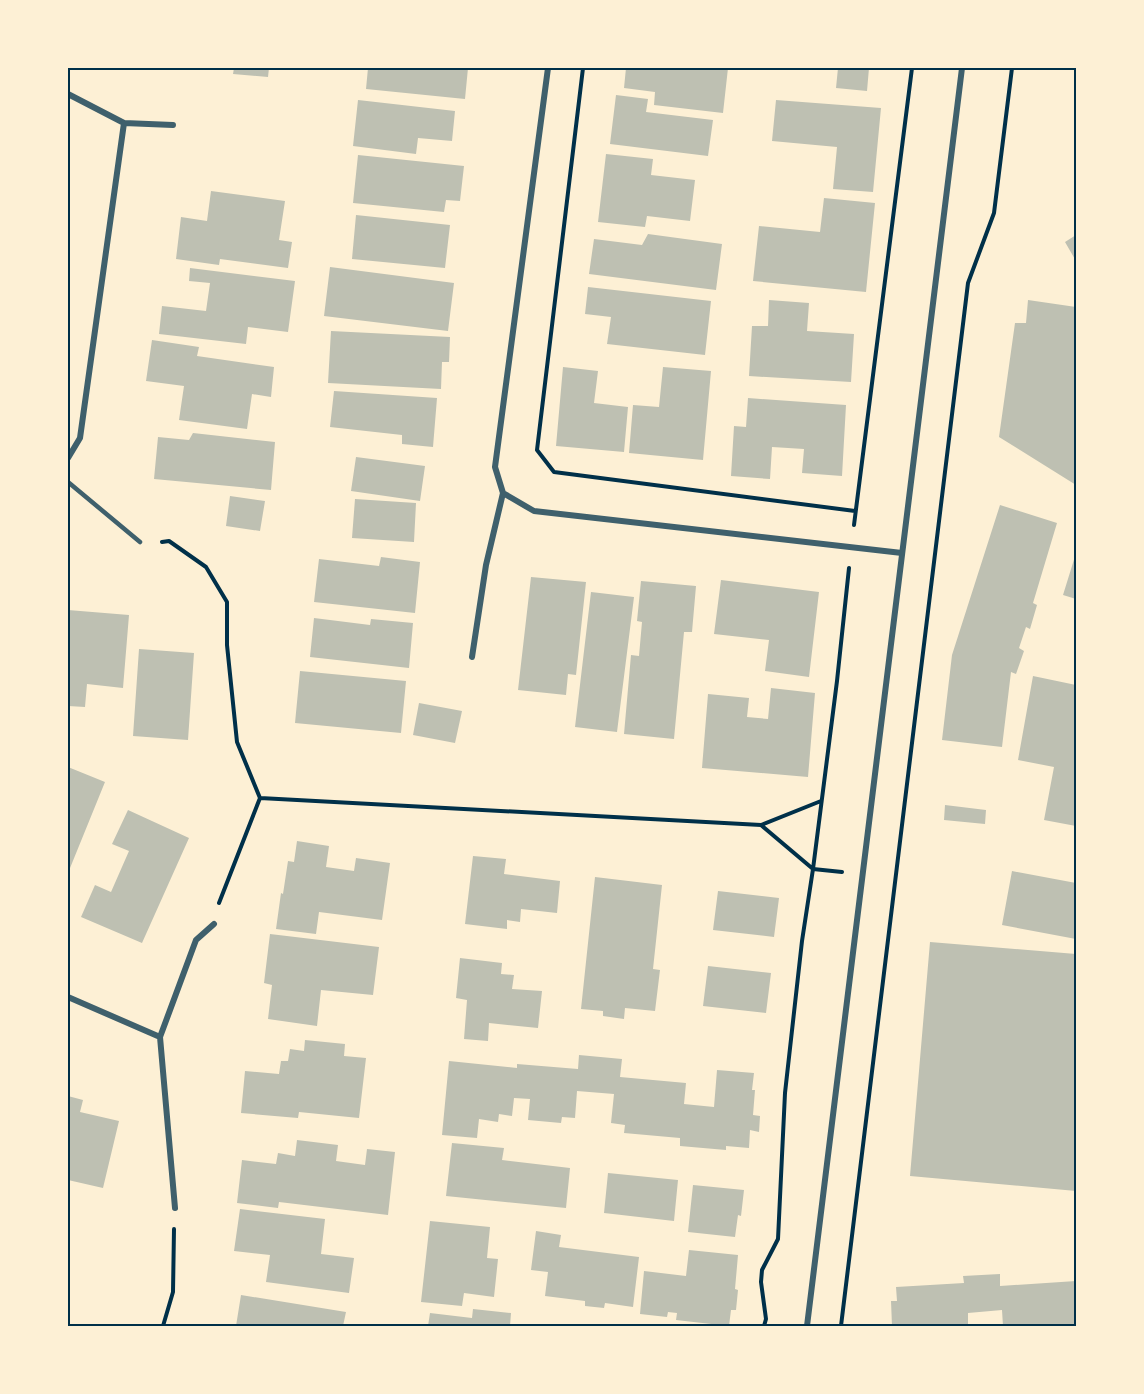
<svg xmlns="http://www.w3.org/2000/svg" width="1144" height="1394" font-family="'PT Sans Narrow',sans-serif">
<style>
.building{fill:#bec0b2}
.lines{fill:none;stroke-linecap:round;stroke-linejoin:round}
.path{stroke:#003049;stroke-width:4}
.service{stroke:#3f606c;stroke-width:4.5}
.minor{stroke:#3f606c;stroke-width:6}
.neatline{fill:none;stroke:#003049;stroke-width:2}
</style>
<rect width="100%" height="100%" fill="#fdf0d5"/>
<path class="building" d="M 234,68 L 269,68 L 268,77 L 233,74 Z
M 368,68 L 468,68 L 465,99 L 366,89 Z
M 626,68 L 728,68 L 723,113 L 654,105 L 655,92 L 624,88 Z
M 838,68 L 869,68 L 867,91 L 836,88 Z
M 616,95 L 648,99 L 646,112 L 713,120 L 708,156 L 610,144 Z
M 358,100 L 455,111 L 452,141 L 418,138 L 416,154 L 353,146 Z
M 776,100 L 881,108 L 873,192 L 833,189 L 837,147 L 772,141 Z
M 606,154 L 653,159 L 651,175 L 695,180 L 690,221 L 647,216 L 645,227 L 598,222 Z
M 358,155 L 464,166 L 460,201 L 446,200 L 444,212 L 353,203 Z
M 211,191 L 285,201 L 279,240 L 292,242 L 288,268 L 220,259 L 219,265 L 176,259 L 181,217 L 207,221 Z
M 824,198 L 875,203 L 866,292 L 753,281 L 759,226 L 820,232 Z
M 356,215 L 450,225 L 445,268 L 352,259 Z
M 648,234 L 722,244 L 716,290 L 589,274 L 594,239 L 642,245 Z
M 1076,235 L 1076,261 L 1065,242 Z
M 330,267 L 454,283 L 448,331 L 324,316 Z
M 190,268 L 295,281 L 288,332 L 248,327 L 246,344 L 159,334 L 162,306 L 206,311 L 210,283 L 189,281 Z
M 588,287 L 711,301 L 705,355 L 607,344 L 611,317 L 585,314 Z
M 769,300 L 809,303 L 807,331 L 854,334 L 851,382 L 749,376 L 752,326 L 768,326 Z
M 1028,300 L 1076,307 L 1076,485 L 999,437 L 1015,323 L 1026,323 Z
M 331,331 L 450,337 L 449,362 L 442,362 L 441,389 L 328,383 Z
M 152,340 L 199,347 L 197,356 L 274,367 L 271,397 L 252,394 L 247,429 L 179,420 L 184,386 L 146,381 Z
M 563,367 L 598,371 L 594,403 L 628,407 L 624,452 L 556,446 Z
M 663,367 L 711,371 L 703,460 L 629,453 L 633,405 L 659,407 Z
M 334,391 L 437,398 L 433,447 L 402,444 L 402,435 L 330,427 Z
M 748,398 L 846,405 L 842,476 L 802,473 L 804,449 L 772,447 L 770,479 L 731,476 L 734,426 L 746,427 Z
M 193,433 L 275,442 L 271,490 L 154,479 L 158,437 L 189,440 Z
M 356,457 L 425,466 L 420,501 L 351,491 Z
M 230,496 L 265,501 L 260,531 L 226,526 Z
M 355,499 L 416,503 L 414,542 L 352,538 Z
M 1000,505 L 1057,523 L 1033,603 L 1037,605 L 1030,629 L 1026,627 L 1019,648 L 1024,651 L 1016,674 L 1011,672 L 1002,747 L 942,740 L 952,655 Z
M 1076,553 L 1076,599 L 1063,595 Z
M 381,557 L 420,562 L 415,613 L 314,602 L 319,559 L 379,566 Z
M 531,577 L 586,582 L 576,675 L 568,674 L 566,695 L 518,690 Z
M 721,580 L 819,592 L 809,677 L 765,671 L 769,640 L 714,634 Z
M 641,581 L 696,586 L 692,632 L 684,632 L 674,739 L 624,734 L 631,655 L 639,656 L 642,622 L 637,621 Z
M 591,592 L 634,597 L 617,732 L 575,727 Z
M 68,610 L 129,615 L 123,688 L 87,684 L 85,707 L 68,706 Z
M 314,618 L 370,625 L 371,619 L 413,623 L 409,668 L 310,657 Z
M 139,649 L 194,653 L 188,740 L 133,736 Z
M 300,671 L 406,681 L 401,733 L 295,723 Z
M 1033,676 L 1076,685 L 1076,826 L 1044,820 L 1054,767 L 1018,760 Z
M 771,688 L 815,693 L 808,777 L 702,768 L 708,694 L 749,698 L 747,717 L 768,719 Z
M 419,703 L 462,711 L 455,743 L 413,735 Z
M 68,767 L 105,782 L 68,873 Z
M 945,805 L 986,810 L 985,824 L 944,820 Z
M 128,810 L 189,838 L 142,943 L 81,917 L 95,885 L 111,892 L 129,851 L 112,844 Z
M 297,841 L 329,846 L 326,867 L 354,871 L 356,858 L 390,863 L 382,920 L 319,912 L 316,934 L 276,929 L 281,893 L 283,894 L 288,861 L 294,862 Z
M 473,856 L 506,859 L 504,874 L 560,881 L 557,913 L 521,909 L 520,922 L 507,920 L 507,929 L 465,924 Z
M 1012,871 L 1076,883 L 1076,939 L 1002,925 Z
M 595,877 L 662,885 L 653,969 L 660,970 L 655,1011 L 625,1008 L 624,1019 L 603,1016 L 603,1011 L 581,1009 Z
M 718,891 L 779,898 L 774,937 L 713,930 Z
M 270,934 L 379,947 L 373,995 L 321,990 L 317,1026 L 268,1019 L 272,985 L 264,983 Z
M 930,942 L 1076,954 L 1076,1191 L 910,1176 Z
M 460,958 L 502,963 L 501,974 L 514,975 L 512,989 L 542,991 L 538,1028 L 489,1023 L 488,1041 L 464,1039 L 467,1000 L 456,998 Z
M 708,966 L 771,973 L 766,1013 L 703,1006 Z
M 305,1040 L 345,1044 L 344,1056 L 366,1058 L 359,1118 L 299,1112 L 298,1118 L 241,1113 L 245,1071 L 279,1074 L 281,1061 L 288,1061 L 290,1049 L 304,1051 Z
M 579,1055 L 622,1059 L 620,1077 L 686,1083 L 684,1104 L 714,1107 L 717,1070 L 754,1073 L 752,1090 L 755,1090 L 753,1115 L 760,1116 L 759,1132 L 750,1130 L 749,1148 L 726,1146 L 726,1150 L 680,1146 L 680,1138 L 624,1133 L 625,1125 L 611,1123 L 614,1094 L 577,1091 L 575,1118 L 562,1117 L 561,1123 L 528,1120 L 530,1099 L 514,1098 L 512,1116 L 499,1114 L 498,1122 L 479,1119 L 477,1138 L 442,1135 L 449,1061 L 517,1068 L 517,1064 L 578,1069 Z
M 68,1096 L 83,1100 L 80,1112 L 119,1121 L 103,1188 L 68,1180 Z
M 297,1140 L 338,1145 L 336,1161 L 365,1165 L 367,1149 L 395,1152 L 388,1215 L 279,1202 L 278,1208 L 237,1203 L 242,1160 L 276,1164 L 278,1153 L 295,1156 Z
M 452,1143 L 504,1148 L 502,1160 L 570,1168 L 566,1208 L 446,1196 Z
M 608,1173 L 678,1180 L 674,1221 L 604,1213 Z
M 693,1185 L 744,1190 L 741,1216 L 738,1215 L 735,1237 L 688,1232 Z
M 240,1209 L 325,1219 L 321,1254 L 354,1258 L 349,1293 L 266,1282 L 270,1255 L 234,1251 Z
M 430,1221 L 490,1227 L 487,1258 L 498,1259 L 494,1297 L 464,1293 L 462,1306 L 421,1302 Z
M 536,1231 L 561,1235 L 559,1247 L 639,1257 L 633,1307 L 605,1303 L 604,1308 L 585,1306 L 585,1301 L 545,1296 L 548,1272 L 531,1270 Z
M 689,1250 L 738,1255 L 735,1289 L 738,1290 L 736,1310 L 731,1310 L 729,1326 L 676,1320 L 677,1313 L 668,1312 L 667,1317 L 640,1314 L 644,1271 L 686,1276 Z
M 1000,1274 L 1000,1286 L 1076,1281 L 1076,1326 L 1003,1326 L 1002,1310 L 968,1313 L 968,1326 L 892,1326 L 891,1301 L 897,1301 L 896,1287 L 964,1283 L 963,1276 Z
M 241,1295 L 346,1312 L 343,1326 L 236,1326 Z
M 473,1309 L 511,1313 L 510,1326 L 428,1326 L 430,1313 L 472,1318 Z"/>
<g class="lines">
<path class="path" d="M 583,68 L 537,450 L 554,472 L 855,511
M 854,525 L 912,68
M 162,542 L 169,541 L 206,567 L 227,602 L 227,645 L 237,742 L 260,798 L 219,903
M 260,798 L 761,825 L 813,869 L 842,872
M 761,825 L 821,801
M 163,1326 L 173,1292 L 174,1229
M 764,1326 L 766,1319 L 761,1282 L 762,1270 L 778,1239 L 785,1093 L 802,941 L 813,869 L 837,681 L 849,568
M 841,1326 L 968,283 L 994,213 L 1012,68"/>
<path class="service" d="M 68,482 L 140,542"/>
<path class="minor" d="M 548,68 L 495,467 L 503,493 L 534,511 L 902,553
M 68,94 L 124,123 L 173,125
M 68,458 L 80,438 L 124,123
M 472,657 L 486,565 L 503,493
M 68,997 L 160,1037
M 175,1208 L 160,1037 L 196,940 L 214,924
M 807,1326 L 962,68"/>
</g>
<rect width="1144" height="1394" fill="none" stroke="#fdf0d5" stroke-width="138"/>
<rect x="69" y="69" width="1006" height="1256" class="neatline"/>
</svg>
